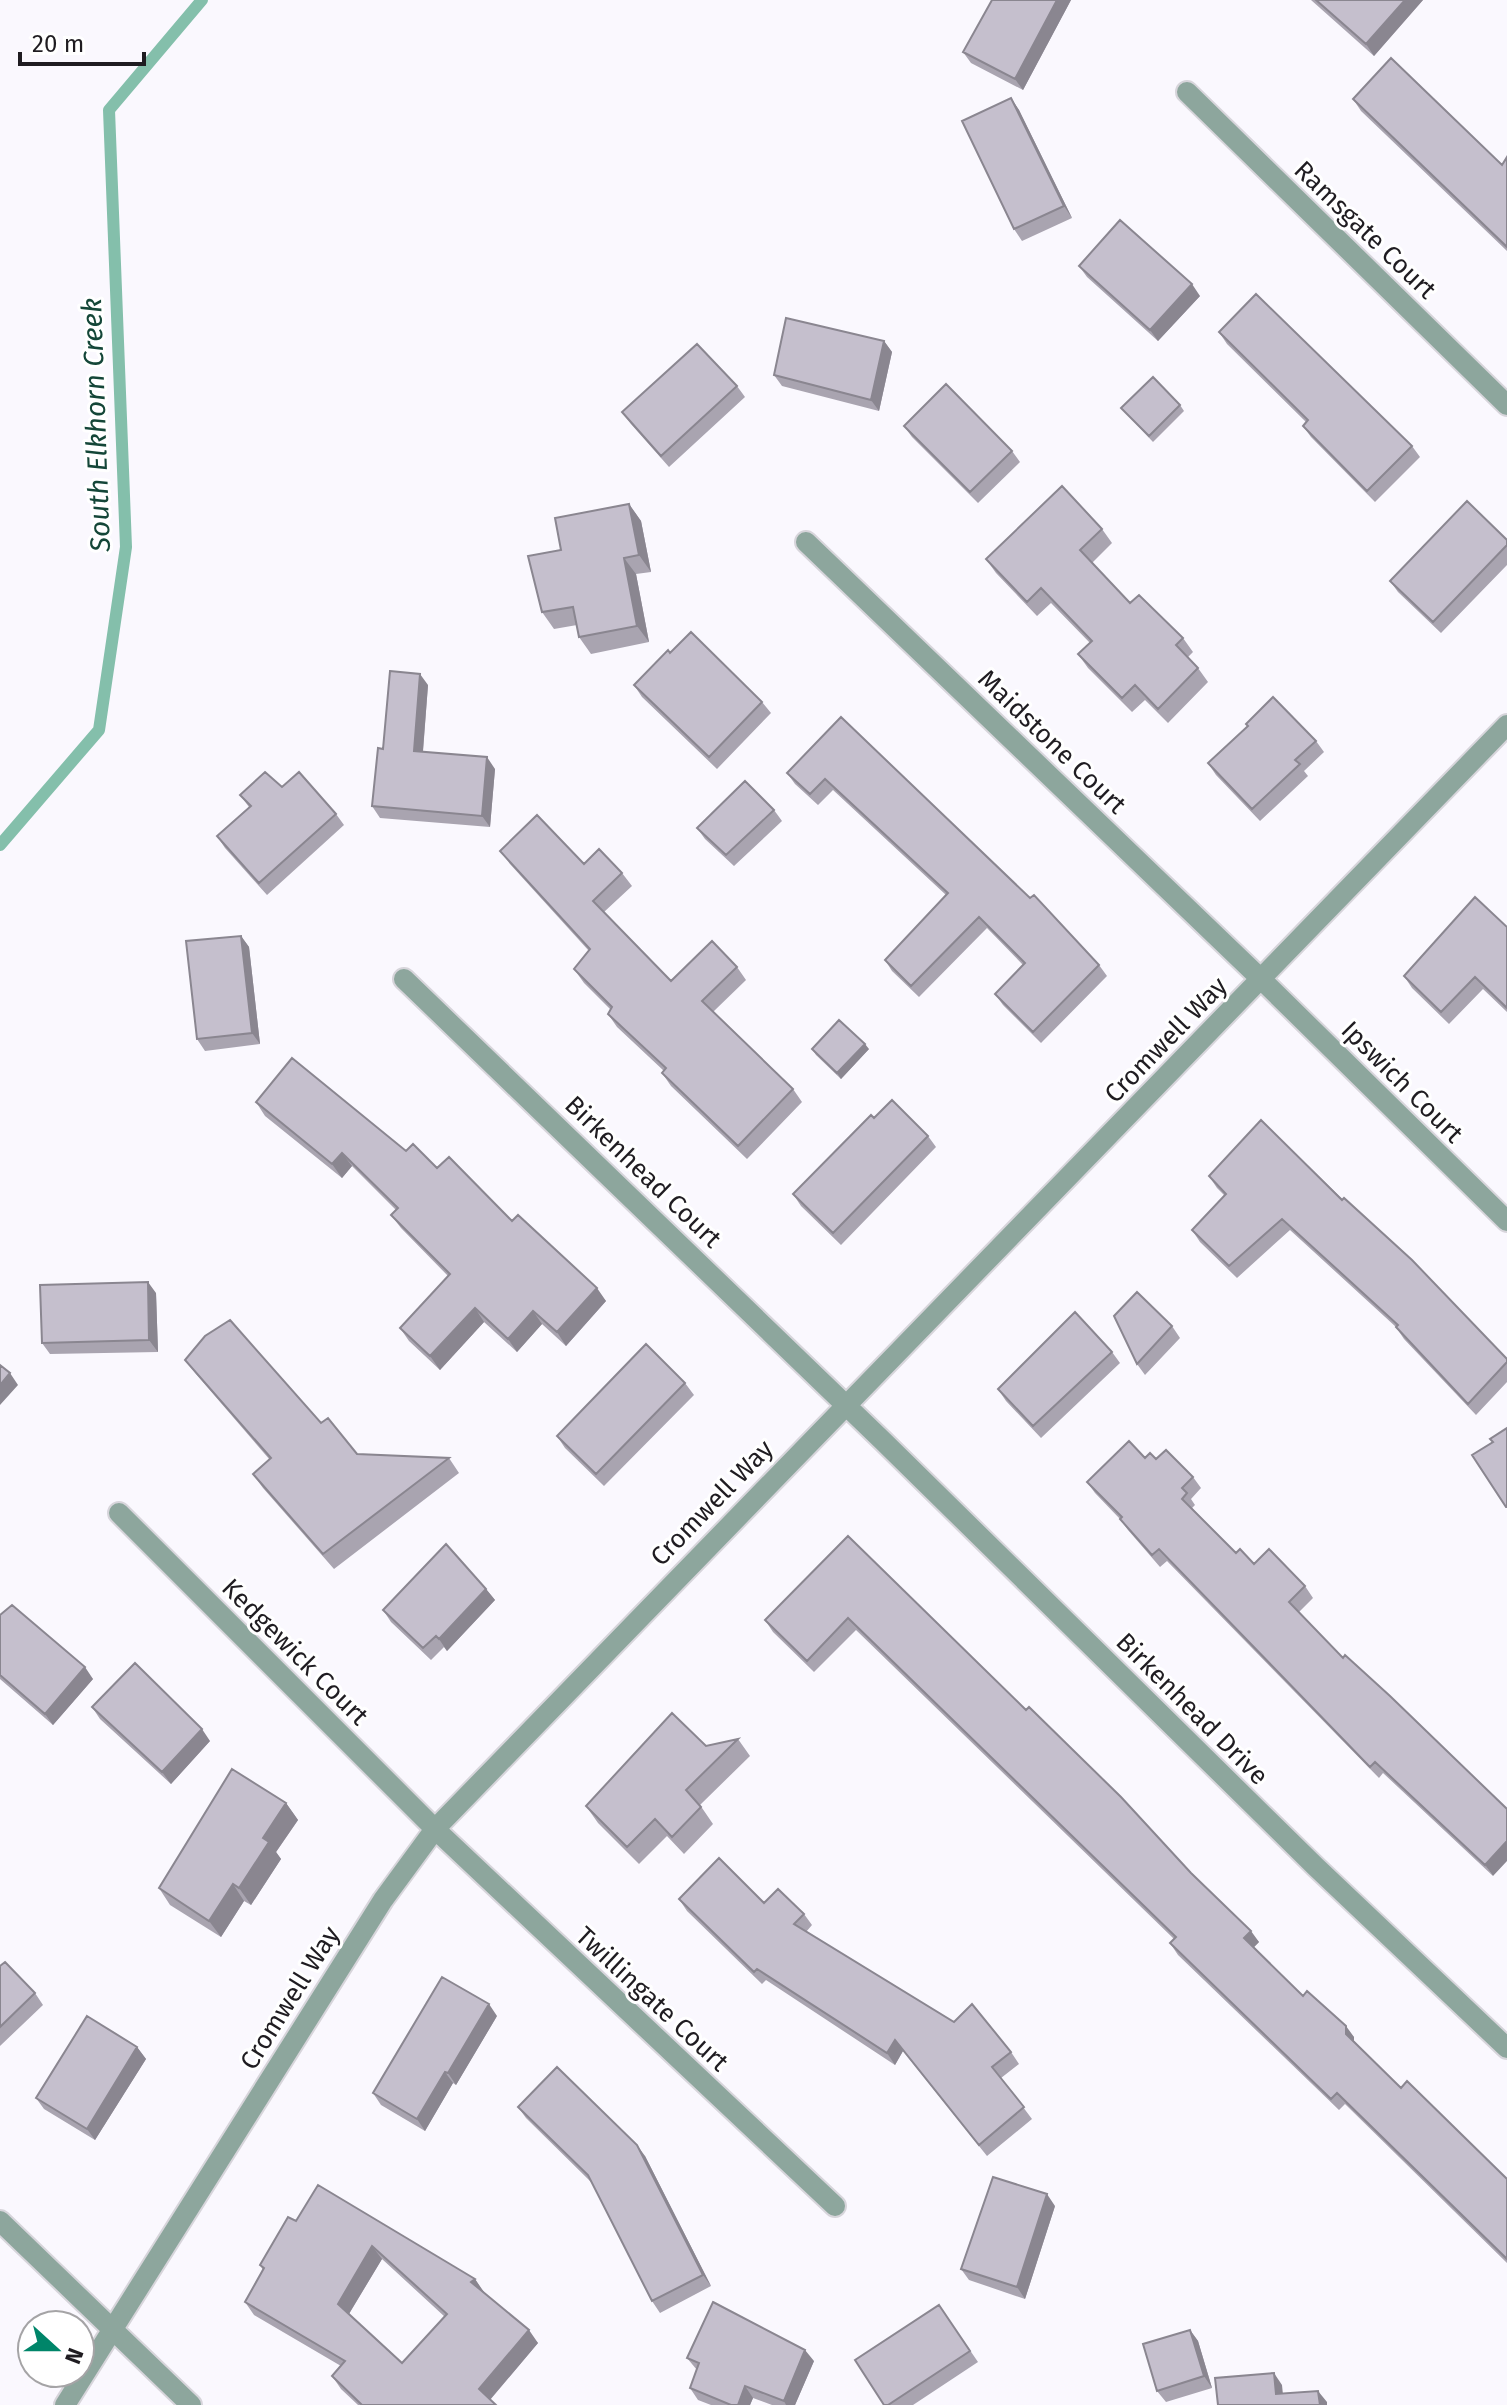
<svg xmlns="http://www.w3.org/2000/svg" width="1507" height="2405" font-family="'Fira Sans',sans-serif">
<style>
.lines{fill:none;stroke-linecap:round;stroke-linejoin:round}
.stream{stroke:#84bfab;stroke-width:12}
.street-casing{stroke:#d7d5db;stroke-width:24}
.street{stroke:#8da69d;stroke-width:20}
.wall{fill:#a9a4b0;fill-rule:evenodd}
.shaded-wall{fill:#8a8690}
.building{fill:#c5bfcd;stroke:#8a8690;stroke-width:2;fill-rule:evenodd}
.labels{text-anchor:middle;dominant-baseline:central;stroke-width:6;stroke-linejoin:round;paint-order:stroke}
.street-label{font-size:26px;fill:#1f1c21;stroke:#fff}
.water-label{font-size:28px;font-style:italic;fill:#144638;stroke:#fff}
</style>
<rect width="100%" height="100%" fill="#faf8fe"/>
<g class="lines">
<path class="stream" d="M 0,845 L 99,730 L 126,547 L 109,110 L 202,0"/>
<defs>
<path id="street" d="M 1187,92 L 1507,405
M 806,542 L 1261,979 L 1507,1221
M 404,979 L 883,1441 L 1316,1867 L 1507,2048
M 119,1513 L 435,1829 L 835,2206
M 0,2221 L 191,2405
M 65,2405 L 383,1900 L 435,1829 L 1507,725"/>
</defs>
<use href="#street" class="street-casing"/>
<use href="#street" class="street"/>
</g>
<path class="wall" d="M 992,0 L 1071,0 L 1023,90 L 971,63 L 963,52 Z
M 1311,0 L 1423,0 L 1374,56 Z
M 1011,98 L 1019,110 L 1072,218 L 1022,241 L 1014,229 Z
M 1353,99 L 1502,165 L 1507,157 L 1507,251 L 1361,111 Z
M 1079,266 L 1200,296 L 1158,341 L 1087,277 Z
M 1219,332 L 1412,446 L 1420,457 L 1375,502 L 1311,437 L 1303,426 L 1306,422 L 1227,344 Z
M 884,341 L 892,352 L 879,411 L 782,386 L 774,375 Z
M 737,386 L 745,397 L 669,467 L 631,424 L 622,412 Z
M 1180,405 L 1184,411 L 1153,442 L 1121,408 Z
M 904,426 L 1012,451 L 1020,462 L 978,503 L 912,437 Z
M 629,504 L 641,521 L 651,572 L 636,574 L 649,642 L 591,654 L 579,637 L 577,625 L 554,629 L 542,612 L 561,550 Z
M 1102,529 L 1112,543 L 1092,563 L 1130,603 L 1183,638 L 1193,652 L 1188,657 L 1198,668 L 1208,682 L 1168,723 L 1145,700 L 1132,712 L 1088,668 L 1078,654 L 1090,643 L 1051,603 L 1037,616 L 996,573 L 986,559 Z
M 1507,540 L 1507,565 L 1441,633 L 1398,592 L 1390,581 Z
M 670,653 L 762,702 L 771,713 L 717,769 L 642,697 L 634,685 Z
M 428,685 L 423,752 L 495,769 L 490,827 L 380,818 L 372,806 L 383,749 Z
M 841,717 L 1099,965 L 1107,976 L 1041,1043 L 1003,1005 L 995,994 L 1023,965 L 987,928 L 919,997 L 892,971 L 885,960 L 946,895 L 833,790 L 818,805 L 795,784 L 787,773 Z
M 1316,741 L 1324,752 L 1304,771 L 1308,776 L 1260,821 L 1216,775 L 1208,763 Z
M 282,787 L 336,814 L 344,825 L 267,895 L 225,848 L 217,836 L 249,807 L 240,795 Z
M 774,810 L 782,821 L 734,866 L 705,839 L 697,828 Z
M 500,851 L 584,864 L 622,873 L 632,886 L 604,912 L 671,981 L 737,967 L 746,980 L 713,1012 L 793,1089 L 802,1102 L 747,1159 L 671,1086 L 662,1073 L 664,1071 L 617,1027 L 608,1014 L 611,1010 L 584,983 L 574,969 L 589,951 L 510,864 Z
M 1507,927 L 1507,1012 L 1483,989 L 1449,1024 L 1412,988 L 1404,976 Z
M 241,936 L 249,947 L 260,1044 L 205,1051 L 197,1039 Z
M 812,1049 L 869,1049 L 841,1079 L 816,1055 Z
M 256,1102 L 406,1151 L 437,1168 L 512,1221 L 606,1301 L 566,1346 L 542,1324 L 517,1352 L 484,1322 L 440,1370 L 409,1341 L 400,1328 L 448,1276 L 401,1228 L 391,1215 L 396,1210 L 352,1166 L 342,1178 L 265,1116 Z
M 874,1118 L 928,1136 L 936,1147 L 841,1245 L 801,1206 L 793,1194 Z
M 1261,1120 L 1507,1359 L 1507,1382 L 1476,1415 L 1404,1339 L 1396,1327 L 1290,1230 L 1237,1278 L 1200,1242 L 1192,1230 L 1225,1196 L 1217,1188 L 1209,1176 Z
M 156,1293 L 158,1352 L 50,1354 L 42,1343 Z
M 1172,1326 L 1180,1338 L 1145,1375 L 1137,1364 Z
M 1112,1352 L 1120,1363 L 1041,1438 L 1006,1401 L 998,1389 Z
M 185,1360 L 321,1423 L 357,1454 L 449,1458 L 459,1473 L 334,1569 L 263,1488 L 253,1474 L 270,1460 L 196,1374 Z
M 685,1383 L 694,1395 L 604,1486 L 565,1448 L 557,1436 Z
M 1145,1458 L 1156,1459 L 1193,1477 L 1201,1488 L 1191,1499 L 1195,1505 L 1192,1508 L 1236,1553 L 1254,1564 L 1305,1586 L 1313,1598 L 1299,1612 L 1343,1658 L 1493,1876 L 1383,1773 L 1379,1778 L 1167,1561 L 1160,1567 L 1128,1530 L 1120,1519 L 1095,1493 L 1087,1482 Z
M 848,1536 L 1259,1942 L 1254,1947 L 1303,1996 L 1354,2037 L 1354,2041 L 1401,2088 L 1507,2179 L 1507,2263 L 1345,2104 L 1339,2110 L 1178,1955 L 1170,1943 L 1174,1939 L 856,1630 L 814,1672 L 773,1632 L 765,1620 Z
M 486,1589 L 495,1600 L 447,1651 L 444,1647 L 431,1660 L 391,1622 L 383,1610 Z
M 0,1615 L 93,1679 L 53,1725 L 0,1679 Z
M 92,1707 L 210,1741 L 171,1784 L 100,1719 Z
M 738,1739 L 750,1756 L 700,1805 L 713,1824 L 684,1854 L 667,1836 L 639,1864 L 598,1823 L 586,1806 L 706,1746 Z
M 286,1803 L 298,1820 L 276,1852 L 281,1859 L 251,1905 L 244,1901 L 221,1937 L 170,1905 L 159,1888 Z
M 679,1899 L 764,1903 L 804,1914 L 812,1925 L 806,1932 L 954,2022 L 1011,2052 L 1019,2064 L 1001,2078 L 1032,2119 L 987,2156 L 903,2051 L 895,2065 L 766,1980 L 762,1984 L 687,1911 Z
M 0,1966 L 35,1993 L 43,2005 L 0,2046 Z
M 497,2016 L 456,2085 L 453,2083 L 425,2131 L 381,2105 L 373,2093 Z
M 137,2047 L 146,2059 L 95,2140 L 44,2109 L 36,2098 Z
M 518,2107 L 645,2156 L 711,2286 L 660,2313 L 652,2301 L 592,2183 L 526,2118 Z
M 1055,2206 L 1025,2299 L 969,2280 L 961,2269 Z
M 296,2221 L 475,2279 L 483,2292 L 538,2343 L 490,2400 L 496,2405 L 358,2405 L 341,2389 L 332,2376 L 341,2366 L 254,2315 L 245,2302 L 263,2270 L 260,2265 ZM 382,2259 L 445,2317 L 402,2363 L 349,2314 Z
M 939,2305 L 978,2362 L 913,2405 L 884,2405 Z
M 1190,2330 L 1198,2341 L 1212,2388 L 1166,2402 L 1157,2391 Z
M 687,2358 L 814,2361 L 795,2405 L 772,2405 L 753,2398 L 750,2405 L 711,2405 L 698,2400 L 690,2388 L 697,2370 Z"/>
<path class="shaded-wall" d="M 1057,0 L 1071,0 L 1023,90 L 1015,79 Z
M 1405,0 L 1423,0 L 1374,56 L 1366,44 Z
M 1011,98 L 1019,110 L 1072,218 L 1064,206 Z
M 1192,284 L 1200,296 L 1158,341 L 1150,330 Z
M 884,341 L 892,352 L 879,411 L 871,400 Z
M 629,504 L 641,521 L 651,572 L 639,555 Z
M 624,558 L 636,574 L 649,642 L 637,626 Z
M 420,674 L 428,685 L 422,762 L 414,751 Z
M 487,757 L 495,769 L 490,827 L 482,816 Z
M 241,936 L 249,947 L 260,1044 L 252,1033 Z
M 865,1044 L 869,1049 L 841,1079 L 837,1073 Z
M 342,1153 L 352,1166 L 342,1178 L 332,1164 Z
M 148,1282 L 156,1293 L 158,1352 L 149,1340 Z
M 597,1288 L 606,1301 L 566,1346 L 557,1332 Z
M 475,1308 L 484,1322 L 440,1370 L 430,1356 Z
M 533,1311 L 542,1324 L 517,1352 L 508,1339 Z
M 10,1373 L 18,1385 L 0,1405 L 0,1385 Z
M 486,1589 L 495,1600 L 447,1651 L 439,1639 Z
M 85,1667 L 93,1679 L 53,1725 L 45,1714 Z
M 202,1729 L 210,1741 L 171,1784 L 162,1772 Z
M 286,1803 L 298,1820 L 276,1852 L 281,1859 L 251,1905 L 239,1888 L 263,1838 Z
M 1507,1841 L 1507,1861 L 1493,1876 L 1485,1865 Z
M 233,1884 L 244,1901 L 221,1937 L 209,1921 Z
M 1251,1931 L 1259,1942 L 1252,1949 L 1244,1938 Z
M 489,2004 L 497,2016 L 456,2085 L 448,2073 Z
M 1346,2026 L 1354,2037 L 1354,2045 L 1346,2034 Z
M 895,2040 L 903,2051 L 895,2065 L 887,2053 Z
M 137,2047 L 146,2059 L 95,2140 L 87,2129 Z
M 445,2072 L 453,2083 L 425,2131 L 417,2119 Z
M 637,2145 L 645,2156 L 711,2286 L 703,2275 Z
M 1047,2194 L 1055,2206 L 1025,2299 L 1017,2287 Z
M 372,2246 L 382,2259 L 347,2317 L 338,2304 Z
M 475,2279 L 484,2292 L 481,2296 L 471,2282 Z
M 529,2330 L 538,2343 L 488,2402 L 479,2389 Z
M 1190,2330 L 1198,2341 L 1212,2388 L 1204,2376 Z
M 805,2350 L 814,2361 L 795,2405 L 786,2405 L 784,2401 Z
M 1274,2373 L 1282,2385 L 1284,2405 L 1276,2394 Z
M 745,2386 L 753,2398 L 750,2405 L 738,2405 Z
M 1318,2391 L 1327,2402 L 1327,2405 L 1320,2405 Z"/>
<path class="building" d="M 992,0 L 1057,0 L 1015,79 L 963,52 Z
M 1316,0 L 1405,0 L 1366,44 Z
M 1391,58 L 1502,165 L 1507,157 L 1507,247 L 1353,99 Z
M 1011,98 L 1064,206 L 1014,229 L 962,121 Z
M 1120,220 L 1192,284 L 1150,330 L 1079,266 Z
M 1256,294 L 1412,446 L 1367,491 L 1303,426 L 1308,420 L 1219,332 Z
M 786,318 L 884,341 L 871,400 L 774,375 Z
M 697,344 L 737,386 L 661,456 L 622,412 Z
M 1153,377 L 1180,405 L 1149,436 L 1121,408 Z
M 946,384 L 1012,451 L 970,492 L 904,426 Z
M 1062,486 L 1102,529 L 1080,550 L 1130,603 L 1139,595 L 1183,638 L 1176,645 L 1198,668 L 1158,709 L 1135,685 L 1122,698 L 1078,654 L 1092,641 L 1041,588 L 1027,602 L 986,559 Z
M 1467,501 L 1507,540 L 1507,545 L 1433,622 L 1390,581 Z
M 629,504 L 639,555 L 624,558 L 637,626 L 579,637 L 573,607 L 542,612 L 528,556 L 561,550 L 555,518 Z
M 691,632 L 762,702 L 709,757 L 634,685 L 668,650 L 670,653 Z
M 390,671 L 420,674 L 414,751 L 487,757 L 482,816 L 372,806 L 378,748 L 383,749 Z
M 1273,697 L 1316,741 L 1295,760 L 1300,764 L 1252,809 L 1208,763 L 1248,726 L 1246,724 Z
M 841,717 L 1030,898 L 1034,895 L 1099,965 L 1033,1032 L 995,994 L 1025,963 L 979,917 L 911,986 L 885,960 L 948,893 L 825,779 L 810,794 L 787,773 Z
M 265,772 L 282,787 L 299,772 L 336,814 L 259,883 L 217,836 L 251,806 L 240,795 Z
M 745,781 L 774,810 L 726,855 L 697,828 Z
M 537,815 L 584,864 L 599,849 L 622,873 L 593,901 L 671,981 L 712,941 L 737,967 L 702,1001 L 793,1089 L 738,1146 L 662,1073 L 666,1068 L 608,1014 L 612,1007 L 574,969 L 590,949 L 500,851 Z
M 1475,897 L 1507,927 L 1507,1008 L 1475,977 L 1441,1012 L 1404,976 Z
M 241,936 L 252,1033 L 197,1039 L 186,941 Z
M 839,1020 L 865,1044 L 837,1073 L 812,1049 Z
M 292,1058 L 406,1151 L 413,1144 L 437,1168 L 449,1157 L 512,1221 L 518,1215 L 597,1288 L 557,1332 L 533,1311 L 508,1339 L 475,1308 L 430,1356 L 400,1328 L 450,1274 L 391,1215 L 398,1208 L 342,1153 L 332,1164 L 256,1102 Z
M 892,1100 L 928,1136 L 833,1233 L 793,1194 L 871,1115 L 874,1118 Z
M 1261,1120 L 1342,1200 L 1344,1198 L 1412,1260 L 1507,1359 L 1507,1362 L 1468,1404 L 1396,1327 L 1398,1325 L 1282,1219 L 1229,1266 L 1192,1230 L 1226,1194 L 1209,1176 Z
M 148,1282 L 149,1340 L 42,1343 L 40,1285 Z
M 1137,1292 L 1172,1326 L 1137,1364 L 1114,1316 Z
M 1075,1312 L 1112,1352 L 1033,1426 L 998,1389 Z
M 230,1320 L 321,1423 L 328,1418 L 357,1454 L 449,1458 L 323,1554 L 253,1474 L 271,1458 L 185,1360 L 205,1336 Z
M 646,1344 L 685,1383 L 596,1474 L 557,1436 Z
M 0,1365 L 10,1373 L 0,1385 Z
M 1507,1428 L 1507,1507 L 1506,1507 L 1472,1455 L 1493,1442 L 1490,1439 Z
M 1129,1441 L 1145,1458 L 1150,1453 L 1156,1459 L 1166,1450 L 1193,1477 L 1182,1488 L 1187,1493 L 1182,1499 L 1236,1553 L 1240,1549 L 1254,1564 L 1269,1549 L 1305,1586 L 1289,1602 L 1343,1658 L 1345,1655 L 1390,1696 L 1507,1809 L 1507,1841 L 1485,1865 L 1375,1762 L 1370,1767 L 1159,1549 L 1152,1555 L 1120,1519 L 1122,1517 L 1087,1482 Z
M 848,1536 L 1026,1710 L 1029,1707 L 1121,1797 L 1191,1873 L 1251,1931 L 1244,1938 L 1303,1996 L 1307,1991 L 1346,2026 L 1346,2034 L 1401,2088 L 1407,2081 L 1507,2179 L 1507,2259 L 1337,2093 L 1331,2099 L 1170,1943 L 1176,1937 L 848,1618 L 807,1661 L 765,1620 Z
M 446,1544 L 486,1589 L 439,1639 L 436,1636 L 423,1648 L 383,1610 Z
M 12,1605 L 85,1667 L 45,1714 L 0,1675 L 0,1615 Z
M 135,1663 L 202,1729 L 162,1772 L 92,1707 Z
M 672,1713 L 706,1746 L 738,1739 L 686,1790 L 701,1807 L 672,1837 L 655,1819 L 627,1847 L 586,1806 Z
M 232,1769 L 286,1803 L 263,1838 L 269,1842 L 239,1888 L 233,1884 L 209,1921 L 159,1888 Z
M 719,1858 L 764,1903 L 778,1889 L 804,1914 L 794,1924 L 954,2022 L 972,2004 L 1011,2052 L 992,2067 L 1024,2107 L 979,2145 L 895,2040 L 887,2053 L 757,1969 L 754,1972 L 679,1899 Z
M 5,1962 L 35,1993 L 0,2027 L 0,1966 Z
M 442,1977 L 489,2004 L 448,2073 L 445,2072 L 417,2119 L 373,2093 Z
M 87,2016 L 137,2047 L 87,2129 L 36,2098 Z
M 557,2067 L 637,2145 L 703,2275 L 652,2301 L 588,2175 L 518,2107 Z
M 993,2177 L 1047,2194 L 1017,2287 L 961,2269 Z
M 318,2185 L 475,2279 L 471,2282 L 529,2330 L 479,2389 L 496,2405 L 362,2405 L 332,2376 L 345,2361 L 245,2302 L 264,2268 L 260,2265 L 288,2217 L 296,2221 ZM 372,2246 L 447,2314 L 402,2363 L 338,2304 Z
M 713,2302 L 805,2350 L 784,2401 L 745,2386 L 738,2405 L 731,2405 L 690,2388 L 699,2363 L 687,2358 Z
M 939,2305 L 970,2351 L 888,2405 L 884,2405 L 855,2360 Z
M 1190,2330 L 1204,2376 L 1157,2391 L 1143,2344 Z
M 1274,2373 L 1276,2394 L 1318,2391 L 1320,2405 L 1218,2405 L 1215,2378 Z"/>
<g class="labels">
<g class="street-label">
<text transform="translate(1365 230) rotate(44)">Ramsgate Court</text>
<text transform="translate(1052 742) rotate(44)">Maidstone Court</text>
<text transform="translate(1166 1040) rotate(-46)">Cromwell Way</text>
<text transform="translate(1402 1082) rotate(45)">Ipswich Court</text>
<text transform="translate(643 1172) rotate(44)">Birkenhead Court</text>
<text transform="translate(712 1503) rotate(-46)">Cromwell Way</text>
<text transform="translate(295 1652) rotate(45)">Kedgewick Court</text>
<text transform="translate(1192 1709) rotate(45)">Birkenhead Drive</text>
<text transform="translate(290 1998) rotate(-58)">Cromwell Way</text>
<text transform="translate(652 1999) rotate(43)">Twillingate Court</text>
</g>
<g class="water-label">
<text transform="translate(96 425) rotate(-92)">South Elkhorn Creek</text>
</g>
</g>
<g transform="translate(56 2349) rotate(111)"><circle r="38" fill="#ffffff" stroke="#a5a4a6" stroke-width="2"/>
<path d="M0-6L14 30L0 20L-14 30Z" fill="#008569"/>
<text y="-12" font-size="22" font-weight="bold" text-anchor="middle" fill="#1f1c21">N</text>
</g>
<path d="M20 52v12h124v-12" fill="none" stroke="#1f1c21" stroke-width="4"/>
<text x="32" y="52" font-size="24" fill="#1f1c21" stroke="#ffffff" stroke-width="6" paint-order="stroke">20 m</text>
</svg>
